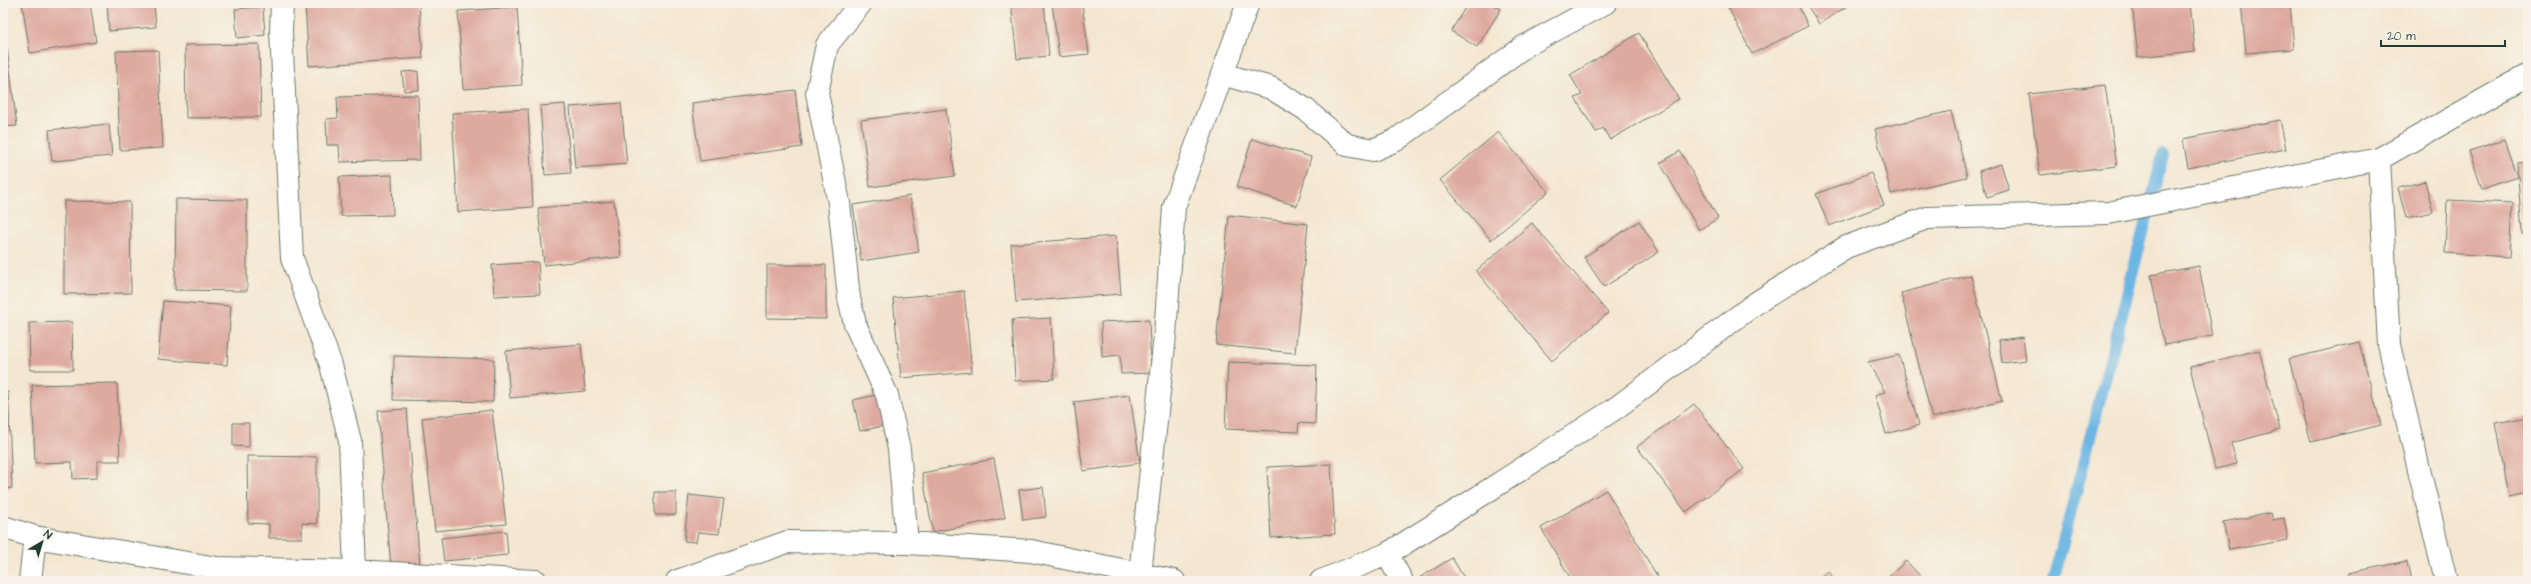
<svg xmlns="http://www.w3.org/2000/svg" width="2531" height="584" font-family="'Architects Daughter',sans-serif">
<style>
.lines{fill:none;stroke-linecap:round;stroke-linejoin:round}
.stream{stroke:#6cb6e4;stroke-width:12}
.building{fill:#dea99f}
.minor-casing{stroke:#6a786b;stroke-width:24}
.minor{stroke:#fff;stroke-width:22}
</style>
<rect width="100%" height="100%" fill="#f7f3e8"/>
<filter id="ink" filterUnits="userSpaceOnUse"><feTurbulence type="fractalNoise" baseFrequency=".025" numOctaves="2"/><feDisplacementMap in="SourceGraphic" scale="8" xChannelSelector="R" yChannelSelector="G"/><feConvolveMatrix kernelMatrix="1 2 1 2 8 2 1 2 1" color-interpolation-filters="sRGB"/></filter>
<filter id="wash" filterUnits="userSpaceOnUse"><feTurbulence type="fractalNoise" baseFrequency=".012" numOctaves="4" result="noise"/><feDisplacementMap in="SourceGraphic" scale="16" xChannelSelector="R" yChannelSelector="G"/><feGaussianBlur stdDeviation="0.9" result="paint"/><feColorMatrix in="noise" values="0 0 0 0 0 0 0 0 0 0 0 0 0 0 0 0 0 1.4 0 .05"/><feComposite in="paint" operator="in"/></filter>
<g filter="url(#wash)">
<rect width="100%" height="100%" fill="#f4e7d1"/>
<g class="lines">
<path class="stream" d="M 2053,581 L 2163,155"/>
</g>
<g id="blocks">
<path class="building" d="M 22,3 L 90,3 L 96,42 L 30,53 Z
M 107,3 L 154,3 L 156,27 L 109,31 Z
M 330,3 L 419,3 L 423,58 L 309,66 L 305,5 Z
M 1011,3 L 1044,3 L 1049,56 L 1017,59 Z
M 1052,3 L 1082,3 L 1089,54 L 1059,57 Z
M 1468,3 L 1490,3 L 1501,9 L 1477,47 L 1451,31 Z
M 1726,3 L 1797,3 L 1808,26 L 1752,54 Z
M 1806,3 L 1852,3 L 1819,24 Z
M 2132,3 L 2190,3 L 2195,51 L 2138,57 Z
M 2241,3 L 2290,3 L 2294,49 L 2246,53 Z
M 263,7 L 265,35 L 237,38 L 235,9 Z
M 517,7 L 522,85 L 463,89 L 458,11 Z
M 3,17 L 17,126 L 3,127 Z
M 1639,33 L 1679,99 L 1610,140 L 1603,128 L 1596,132 L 1575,98 L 1582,95 L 1570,75 Z
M 259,44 L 261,117 L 186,118 L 185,45 Z
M 158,50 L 163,148 L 120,150 L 116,51 Z
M 418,71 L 419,90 L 404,91 L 402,72 Z
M 2105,85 L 2117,166 L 2040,175 L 2029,94 Z
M 795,90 L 802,147 L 700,161 L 692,103 Z
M 418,95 L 420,160 L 340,162 L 339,145 L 327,145 L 326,119 L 338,118 L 337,97 Z
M 621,103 L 627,164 L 575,168 L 570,107 Z
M 565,104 L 571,173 L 545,175 L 540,106 Z
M 528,109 L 533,207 L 458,212 L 452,113 Z
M 946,109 L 955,176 L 870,187 L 861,120 Z
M 1951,111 L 1967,177 L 1891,194 L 1875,129 Z
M 2280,120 L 2286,149 L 2188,168 L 2183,139 Z
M 109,124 L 112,156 L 52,161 L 49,130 Z
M 1498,132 L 1548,192 L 1491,240 L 1440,180 Z
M 1252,139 L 1311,157 L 1297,206 L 1237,187 Z
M 2504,140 L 2517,177 L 2482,189 L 2469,151 Z
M 1680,151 L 1718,218 L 1699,230 L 1660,163 Z
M 2528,162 L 2528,234 L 2522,234 L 2517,163 Z
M 2001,164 L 2009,190 L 1987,197 L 1979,171 Z
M 1871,173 L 1884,205 L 1829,226 L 1816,194 Z
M 392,175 L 393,215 L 341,216 L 339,177 Z
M 2425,181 L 2433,212 L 2406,218 L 2398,188 Z
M 910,196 L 919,252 L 861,261 L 853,205 Z
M 176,199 L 247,200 L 247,291 L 175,290 Z
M 2447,200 L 2513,203 L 2510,257 L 2445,253 Z
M 64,201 L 130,202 L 131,293 L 64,294 Z
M 614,201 L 621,257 L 544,265 L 538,208 Z
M 1229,215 L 1308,224 L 1295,353 L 1216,345 Z
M 1639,221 L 1659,252 L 1604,287 L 1584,257 Z
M 1532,223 L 1608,313 L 1552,361 L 1476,271 Z
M 1116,236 L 1121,294 L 1016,302 L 1011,244 Z
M 538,262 L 540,294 L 494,296 L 492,265 Z
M 767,265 L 826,265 L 826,319 L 767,318 Z
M 2199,266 L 2212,336 L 2164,345 L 2151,275 Z
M 1971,275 L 2002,401 L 1932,418 L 1901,293 Z
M 964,291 L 972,372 L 901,378 L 893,298 Z
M 163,301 L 231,306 L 227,365 L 158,359 Z
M 1051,318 L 1054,379 L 1015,381 L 1012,320 Z
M 1149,320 L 1151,373 L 1121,374 L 1120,355 L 1102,357 L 1101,322 Z
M 72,322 L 73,370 L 30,370 L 29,323 Z
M 2023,337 L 2026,360 L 2002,363 L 1999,340 Z
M 2359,342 L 2381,425 L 2311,442 L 2289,359 Z
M 581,344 L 585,391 L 510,398 L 506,351 Z
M 2259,350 L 2280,430 L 2231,443 L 2237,464 L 2215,469 L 2190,367 Z
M 1899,355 L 1919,425 L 1886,434 L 1875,395 L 1885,392 L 1868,362 Z
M 394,356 L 494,359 L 493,402 L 393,400 Z
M 1228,362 L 1317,365 L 1315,424 L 1299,423 L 1298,432 L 1225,429 Z
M 117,383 L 120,461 L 97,461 L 97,478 L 73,479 L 72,462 L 35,463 L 32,385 Z
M 3,392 L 8,392 L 12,488 L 3,489 Z
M 881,394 L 888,425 L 860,431 L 853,400 Z
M 1130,395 L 1140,463 L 1083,471 L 1074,402 Z
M 1694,404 L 1744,469 L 1686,512 L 1637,447 Z
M 407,409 L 420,566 L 391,568 L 378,411 Z
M 492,410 L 506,524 L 435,531 L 422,418 Z
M 2528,417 L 2528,492 L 2510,496 L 2496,423 Z
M 233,423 L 249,423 L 249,447 L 233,446 Z
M 247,456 L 317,457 L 317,524 L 302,523 L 302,538 L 269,538 L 269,524 L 248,523 Z
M 994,459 L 1005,518 L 933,532 L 922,473 Z
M 1331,464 L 1335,534 L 1271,538 L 1267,467 Z
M 1043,487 L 1046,517 L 1023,520 L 1019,490 Z
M 1606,490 L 1660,581 L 1572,581 L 1541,528 Z
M 655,492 L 676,492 L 676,515 L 655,515 Z
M 689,495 L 724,499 L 719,534 L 698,532 L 696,542 L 684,541 Z
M 2271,513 L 2273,520 L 2284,518 L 2288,540 L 2229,550 L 2223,522 Z
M 506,531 L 508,555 L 444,561 L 441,538 Z
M 1452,558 L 1466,581 L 1421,581 L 1419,578 Z
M 1906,561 L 1925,581 L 1884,581 Z
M 2407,561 L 2411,581 L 2350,581 L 2348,573 Z
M 1828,571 L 1836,581 L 1817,581 Z"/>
</g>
</g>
<g filter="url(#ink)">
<use href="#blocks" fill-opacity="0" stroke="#6a786b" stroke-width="1"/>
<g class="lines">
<defs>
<path id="minor" d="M 282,3 L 281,31 L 292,258 L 331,365 L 350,441 L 355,571
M 861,3 L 827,45 L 817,93 L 839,203 L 849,298 L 855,324 L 887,395 L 899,449 L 907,543
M 1222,74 L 1271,88 L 1305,109 L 1347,145 L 1373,150 L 1396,140 L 1525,46 L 1605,3
M 2379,159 L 2389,345 L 2446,581
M 3,527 L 35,537 L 217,568 L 355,571 L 536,581
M 1387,554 L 1402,581
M 1140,575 L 1165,335 L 1174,207 L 1248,3
M 30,581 L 35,537
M 677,581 L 787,542 L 907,543 L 1031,551 L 1174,581
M 1321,581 L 1387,554 L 1469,503 L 1616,408 L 1756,303 L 1846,247 L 1927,218 L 2108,213 L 2379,159 L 2528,75"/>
</defs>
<use href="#minor" class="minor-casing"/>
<use href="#minor" class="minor"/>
</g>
</g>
<rect width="2531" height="584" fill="none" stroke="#f7f3e8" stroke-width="16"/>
<g transform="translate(42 542) rotate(38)" stroke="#f7f3e8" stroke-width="3" paint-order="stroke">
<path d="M0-3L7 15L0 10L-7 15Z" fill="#1f3d34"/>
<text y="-6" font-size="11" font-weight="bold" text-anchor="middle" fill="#1f3d34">N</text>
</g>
<path d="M2381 40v6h124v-6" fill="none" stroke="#1f3d34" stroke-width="2"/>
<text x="2387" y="40" font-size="12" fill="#1f3d34" stroke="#f7f3e8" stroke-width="3" paint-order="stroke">20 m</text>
</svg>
